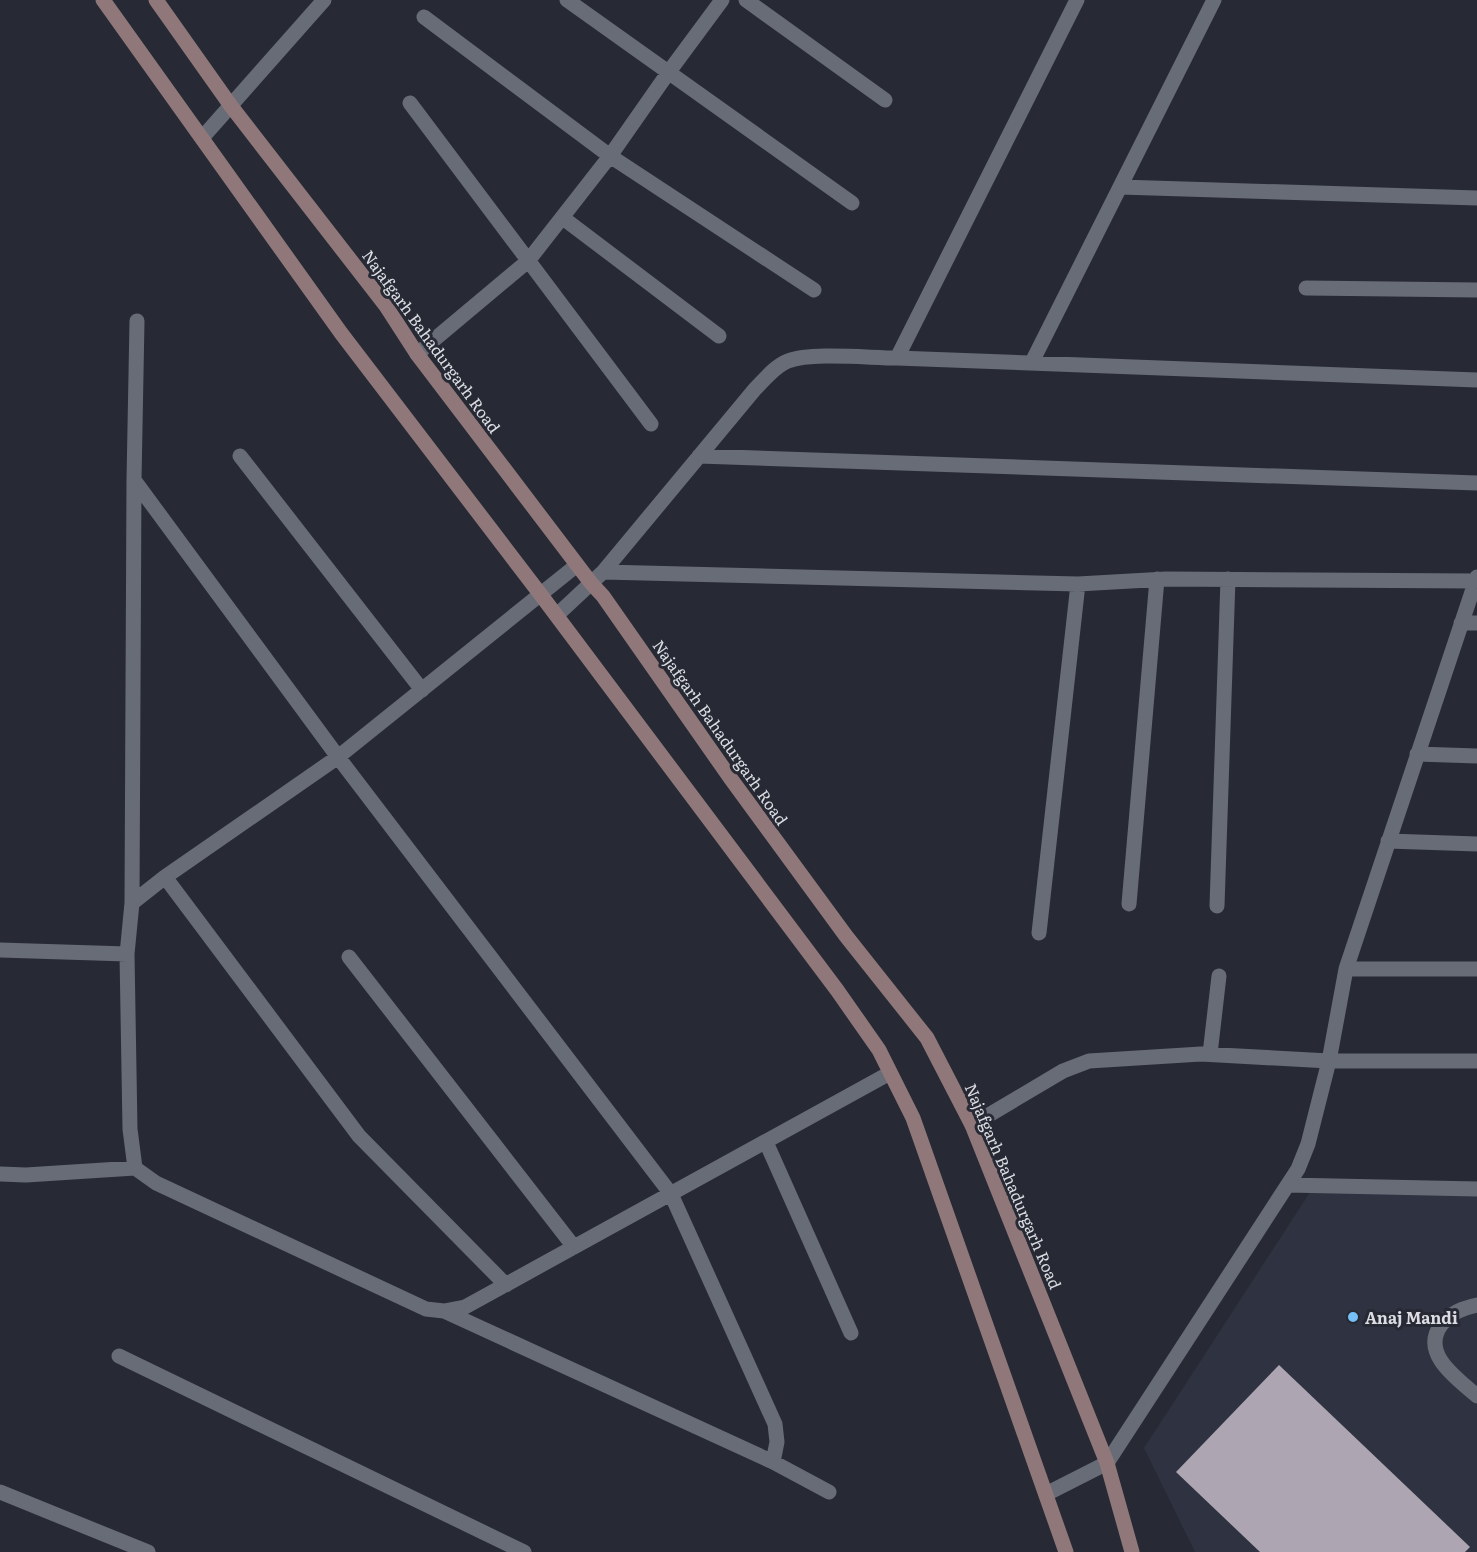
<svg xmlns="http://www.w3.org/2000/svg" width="1477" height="1552" font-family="Literata,serif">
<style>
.built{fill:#2e3241}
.building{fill:#ada6b2}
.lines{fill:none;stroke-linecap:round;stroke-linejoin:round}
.minor{stroke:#686c77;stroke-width:15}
.secondary{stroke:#90787a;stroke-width:15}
.poi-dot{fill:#76c0f7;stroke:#272a34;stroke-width:2}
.labels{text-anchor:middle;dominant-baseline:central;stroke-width:6;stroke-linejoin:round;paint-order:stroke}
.street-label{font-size:16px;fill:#dbdde3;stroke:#272a34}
.poi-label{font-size:16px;font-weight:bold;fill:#dbdde3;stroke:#272a34;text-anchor:start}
</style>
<rect width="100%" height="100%" fill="#272a34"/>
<path class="built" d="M 1477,1181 L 1477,1552 L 1195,1552 L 1144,1448 L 1314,1186 Z"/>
<path class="building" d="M 1279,1365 L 1470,1547 L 1465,1552 L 1260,1552 L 1176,1472 Z"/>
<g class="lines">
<path class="minor" d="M 567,0 L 852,203
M 746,0 L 885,100
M 424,17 L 610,156 L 814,290
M 410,103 L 651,424
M 202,138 L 324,0
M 1120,187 L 1477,198
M 563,218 L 719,336
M 1306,288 L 1477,290
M 137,321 L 134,480 L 132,903 L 127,954 L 130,1129 L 135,1168 L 156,1183 L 426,1309 L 444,1311 L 465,1307 L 890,1073
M 417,354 L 528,261 L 610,156 L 668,73 L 722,0
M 897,358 L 1077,0
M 1032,362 L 1214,0
M 240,456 L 422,690
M 699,456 L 1477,483
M 134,480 L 338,757 L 671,1194 L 775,1424 L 777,1442 L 773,1462
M 603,572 L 1078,584 L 1166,579 L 1475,581
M 557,615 L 603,572 L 755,389 C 765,379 775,366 788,361 C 812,352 869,358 897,358 L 1477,380
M 1461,623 L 1477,623
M 1417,754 L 1477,756
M 1388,841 L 1477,844
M 165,877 L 359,1136 L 506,1285
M 132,903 L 165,877 L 338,757 L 577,565
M 1129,904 L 1157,579
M 1217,906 L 1228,579
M 1039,933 L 1078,584
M 0,950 L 127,954
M 349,957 L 574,1247
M 1346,969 L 1477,969
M 1210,1054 L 1219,976
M 972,1125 L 1063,1071 L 1089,1061 L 1201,1054 L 1329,1061 L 1477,1061
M 766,1142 L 851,1333
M 0,1174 L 26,1175 L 135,1168
M 1288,1185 L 1477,1189
M 1477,1305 C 1462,1308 1451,1313 1441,1325 C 1420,1354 1458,1379 1477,1396
M 444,1311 L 773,1462 L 829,1492
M 119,1356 L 524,1552
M 0,1492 L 148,1552
M 1046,1494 L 1107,1463 L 1298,1169 L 1308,1144 L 1329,1061 L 1346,969 L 1477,577"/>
<path class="secondary" d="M 103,0 L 341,333 L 541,595 L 837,990 L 879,1050 L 913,1118 L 1066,1552
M 156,0 L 231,106 L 386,306 L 417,354 L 591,583 L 603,596 L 731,779 L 846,936 L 927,1038 L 972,1125 L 1107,1463 L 1132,1552"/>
</g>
<circle class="poi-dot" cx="1353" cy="1317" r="6"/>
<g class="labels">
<g class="street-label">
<text transform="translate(432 341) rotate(54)">Najafgarh Bahadurgarh Road</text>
<text transform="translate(721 732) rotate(55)">Najafgarh Bahadurgarh Road</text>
<text transform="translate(1014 1186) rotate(67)">Najafgarh Bahadurgarh Road</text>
</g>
<g class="poi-label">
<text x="1365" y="1317">Anaj Mandi</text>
</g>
</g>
</svg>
